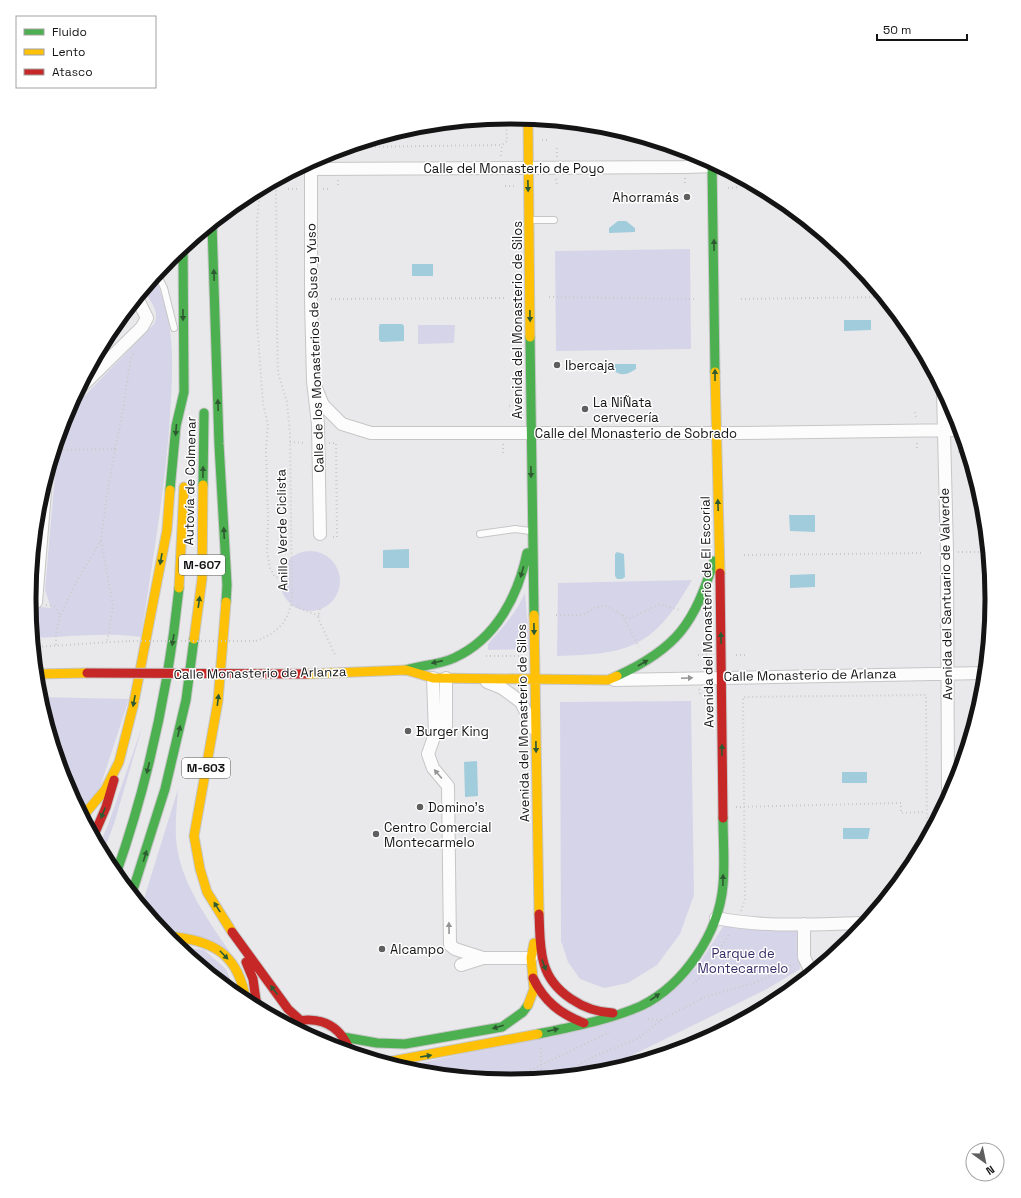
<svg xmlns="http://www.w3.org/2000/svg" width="1021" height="1198" font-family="'Space Grotesk',sans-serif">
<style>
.green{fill:#d6d4e8}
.water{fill:#a1ccdc}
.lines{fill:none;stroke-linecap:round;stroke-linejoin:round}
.lane-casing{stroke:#c6c6c7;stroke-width:8}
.street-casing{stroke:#c6c6c7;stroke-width:14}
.fast-casing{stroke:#c6c6c7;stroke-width:11}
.slow-casing{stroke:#c6c6c7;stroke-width:11}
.jam-casing{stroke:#c6c6c7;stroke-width:11}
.path{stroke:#cacaca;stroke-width:2;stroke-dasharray:1 3;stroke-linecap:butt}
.lane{stroke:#fcfcfc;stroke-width:6}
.street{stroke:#fcfcfc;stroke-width:12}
.fast{stroke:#4caf50;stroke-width:9}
.slow{stroke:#ffc107;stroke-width:9}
.jam{stroke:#c62828;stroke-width:9}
.jam-bridge-casing{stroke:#c6c6c7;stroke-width:11;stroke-linecap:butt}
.path-bridge{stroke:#cacaca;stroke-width:2;stroke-dasharray:1 3;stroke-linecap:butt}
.jam-bridge{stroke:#c62828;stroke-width:9}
.oneway{fill:#2d5a30}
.oneway2{fill:#949494}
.poi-dot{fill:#5f5f60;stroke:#fff;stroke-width:1.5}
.labels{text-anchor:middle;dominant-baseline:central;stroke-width:3;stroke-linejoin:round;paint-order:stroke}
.shield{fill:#fff;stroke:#5a5a5b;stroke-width:1}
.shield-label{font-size:12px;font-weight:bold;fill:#141415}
.street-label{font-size:13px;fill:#141415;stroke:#fff}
.poi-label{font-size:13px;fill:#141415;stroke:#fff;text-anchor:start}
.park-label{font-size:13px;fill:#372b67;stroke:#fff}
.rim{fill:none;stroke:#141415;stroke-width:5}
</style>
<rect width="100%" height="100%" fill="#e9e9eb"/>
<path class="green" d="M 690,249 L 691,349 L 556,351 L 555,251 Z
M 154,279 C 159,285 161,293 163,300 C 176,339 172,378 170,417 C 165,491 152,564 141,637 C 105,632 69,637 33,638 L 30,606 L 51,608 L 45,590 L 58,439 L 66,415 L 154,324 C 160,311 151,302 144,291 Z
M 418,325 L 455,325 L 454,343 L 418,344 Z
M280 581a30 30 0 1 1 60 0a30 30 0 1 1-60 0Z
M 692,580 C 654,647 631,654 557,656 L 558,583 Z
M 525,593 L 530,649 L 488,650 L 488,644 C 503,627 516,613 525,593 Z
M 39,697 L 129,699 L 88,824 L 66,783 Z
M 691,701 L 694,895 L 680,934 L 657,965 L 628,983 L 604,988 L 580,979 L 568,962 L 561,941 L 560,702 Z
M 143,724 L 115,821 L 103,853 L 99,845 L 108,825 Z
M 178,789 C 177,805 175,822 176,838 C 179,883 210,922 234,958 L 163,931 L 142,905 Z
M 724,925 L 799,926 L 800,969 L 767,989 L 598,1072 L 510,1080 L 416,1071 L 403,1067 L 620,1018 L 697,967 Z
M 178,946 L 204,950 L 226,969 L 237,995 Z
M 299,1029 C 315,1029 330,1031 338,1047 L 326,1044 Z"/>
<path class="water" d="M 618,221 L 626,221 L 635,228 L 635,232 L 609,233 L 609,228 Z
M 412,264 L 433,264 L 433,276 L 412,276 Z
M 844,320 L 871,320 L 871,330 L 844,331 Z
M 380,324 L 402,324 L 404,326 L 404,341 L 381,342 L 379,340 L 379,326 Z
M 611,364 L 636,364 L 636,369 C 625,376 621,376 611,369 Z
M 789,515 L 815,515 L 815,532 L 790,531 Z
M 409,549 L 409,568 L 383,568 L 383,550 Z
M 617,552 L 624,554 L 625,577 L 622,579 L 617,579 L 615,576 L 615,554 Z
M 815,574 L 815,587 L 790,588 L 790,575 Z
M 477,761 L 478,796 L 465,797 L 464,762 Z
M 842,772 L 867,772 L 867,783 L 842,783 Z
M 843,828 L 870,828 L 868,839 L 843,839 Z"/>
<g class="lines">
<defs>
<path id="lane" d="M 530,220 L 554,220
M 157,274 L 164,288 L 174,328
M 480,534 L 515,529 L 530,531"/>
<path id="street" d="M 311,162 L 311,299 L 313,381 L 318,424 L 320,534
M 311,169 L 685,167 L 716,166
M 313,381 L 323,405 L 342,424 L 371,433 L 743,433 L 960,430
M 79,389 L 142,327 L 147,318 L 137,298
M 943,392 L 947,552 L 948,797
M 36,602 L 46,479
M 433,678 L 435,734 L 428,754 L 433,768 L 448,786 L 450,945 L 455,949 L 483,958
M 614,680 L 985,673
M 487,682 L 502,688 L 521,702 L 534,729
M 446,726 L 446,678
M 716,918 C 765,928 815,924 865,923
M 804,924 L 804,957 L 811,972
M 461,965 L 483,958 L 531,958"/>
<path id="fast" d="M 712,164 L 715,372
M 212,224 L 219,444 L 227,585 L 226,602
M 530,337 L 534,615
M 203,485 L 204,413
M 170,490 L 176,426 L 184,392 L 183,248
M 406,670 C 422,665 439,665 454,658 C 496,639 518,596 527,553
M 617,676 C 678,648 694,623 714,561
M 116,874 C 149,780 169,686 179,588
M 132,893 L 165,789 L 186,700 L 194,639
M 169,938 L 176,937
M 538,1034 C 572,1027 609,1020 641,1006 C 684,985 719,933 723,885 C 725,863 723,840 723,818
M 343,1037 L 377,1043 L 405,1044 L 502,1027 L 523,1012 L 528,1005"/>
<path id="slow" d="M 528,119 L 530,337
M 715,372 L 720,573
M 179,588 L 184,487
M 226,602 L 218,701 L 194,836 L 200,869 L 207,892 L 232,932
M 534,615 L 539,914
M 194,639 L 202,579 L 203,485
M 36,674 L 87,673
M 307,674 L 406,670 L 433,678 L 608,680 L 617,676
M 83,816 L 105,790 L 119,762 L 133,707 L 167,530 L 170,490
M 176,937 C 218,942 239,958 246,1001
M 528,1005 L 534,989 L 531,958 L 534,943
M 387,1062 L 538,1034"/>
<path id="jam" d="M 720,573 L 723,818
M 94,835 L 106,807 L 114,780
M 539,914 C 540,931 539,947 544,964 C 552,992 584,1012 613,1013
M 232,932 L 288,1009 L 299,1019
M 246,962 L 253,979 L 257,1007
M 533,978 C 544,1001 560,1014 584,1023
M 288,1023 C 316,1015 339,1022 350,1051"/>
</defs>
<use href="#lane" class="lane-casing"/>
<use href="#street" class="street-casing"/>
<use href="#fast" class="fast-casing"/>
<use href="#slow" class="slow-casing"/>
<use href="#jam" class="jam-casing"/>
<path class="path" d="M 542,140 L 550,140
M 351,147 L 502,145 L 507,141 L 506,118
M 337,151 L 337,158
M 501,156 L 502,145
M 557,157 L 557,148
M 685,178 L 685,183
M 556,179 L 557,185
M 338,180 L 338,186
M 742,182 L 742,179
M 505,186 L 514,186
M 728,188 L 740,187
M 260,189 L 257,222 L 257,322 L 263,403 L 268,426 L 266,448 L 268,519 L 267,551 L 270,568 L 275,577 L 292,581
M 288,189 L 299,189
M 323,189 L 330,189
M 549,297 L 694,299
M 331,299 L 506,298
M 741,299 L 882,297
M 934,375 L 934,384
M 509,406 L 516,405
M 915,412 L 916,418
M 290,442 L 306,443
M 329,443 L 336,443 L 337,537 L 331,537
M 917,443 L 917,450
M 503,444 L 503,454
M 115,449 L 122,416 L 130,362 L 134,353
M 55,450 L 115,449 L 107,494 L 101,540 L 74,586 L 60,616
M 958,452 L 965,452
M 101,541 L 113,605 L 107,642
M 958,552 L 987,552
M 744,555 L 922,553
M 46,605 L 54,606 L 60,616 L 56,634 L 56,646
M 292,605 L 319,616
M 320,609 L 318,618 L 336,657
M 556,615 L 583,615 L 594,608 L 605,605 L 629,619 L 660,604 L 680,610
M 622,615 L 639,647
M 256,641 C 280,632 291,619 292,593 L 290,434 L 287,402 L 278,373 L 277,330 L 276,181
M 34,647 L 128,641
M 698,655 L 707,655
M 736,655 L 745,655
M 486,656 L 520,656
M 699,689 L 700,696
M 736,807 L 901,803 L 901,813 L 926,812
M 939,814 L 939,804
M 741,911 L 745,899 L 743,697 L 926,695 L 927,837
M 693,984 L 705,973 L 730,933
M 648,1019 L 661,1020
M 436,1069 L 440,1074
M 561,1076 L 590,1058 L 639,1038 L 661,1020 L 705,997 L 754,983 L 794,964
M 543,1077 L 541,1065 L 610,1032
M 508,1080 L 541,1065 L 541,1048"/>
<use href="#lane" class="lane"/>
<use href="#street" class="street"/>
<use href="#fast" class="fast"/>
<use href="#slow" class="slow"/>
<use href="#jam" class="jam"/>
<defs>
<path id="jam-bridge" d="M 87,673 L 307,674"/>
</defs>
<use href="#jam-bridge" class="jam-bridge-casing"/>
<path class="path-bridge" d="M 129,641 L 256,641"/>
<use href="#jam-bridge" class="jam-bridge"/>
</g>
<defs><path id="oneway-solid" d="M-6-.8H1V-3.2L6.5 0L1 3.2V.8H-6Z"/></defs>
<g class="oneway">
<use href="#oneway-solid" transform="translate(528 186) rotate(89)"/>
<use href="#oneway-solid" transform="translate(714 245) rotate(-90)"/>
<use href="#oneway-solid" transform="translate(214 275) rotate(-92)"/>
<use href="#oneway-solid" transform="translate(183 315) rotate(90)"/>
<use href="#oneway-solid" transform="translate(530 316) rotate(89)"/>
<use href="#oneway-solid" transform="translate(715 375) rotate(-90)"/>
<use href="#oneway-solid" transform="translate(218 405) rotate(-92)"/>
<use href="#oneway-solid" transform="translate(176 430) rotate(95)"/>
<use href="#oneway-solid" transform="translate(203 472) rotate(-89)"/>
<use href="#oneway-solid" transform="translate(531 472) rotate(89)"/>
<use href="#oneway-solid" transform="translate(718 505) rotate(-92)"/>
<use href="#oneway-solid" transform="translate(224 533) rotate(-93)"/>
<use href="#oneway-solid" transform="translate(161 559) rotate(100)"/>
<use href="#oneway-solid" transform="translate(522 572) rotate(106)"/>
<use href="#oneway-solid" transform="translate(199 602) rotate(-82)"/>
<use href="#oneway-solid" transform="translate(534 629) rotate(89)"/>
<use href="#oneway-solid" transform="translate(721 638) rotate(-91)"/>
<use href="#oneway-solid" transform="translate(173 640) rotate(99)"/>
<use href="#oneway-solid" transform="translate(437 662) rotate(167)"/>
<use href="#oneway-solid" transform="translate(643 663) rotate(-30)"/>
<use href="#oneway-solid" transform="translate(218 700) rotate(-83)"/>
<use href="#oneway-solid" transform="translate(134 701) rotate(101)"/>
<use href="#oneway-solid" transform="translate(179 731) rotate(-77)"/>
<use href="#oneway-solid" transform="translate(536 747) rotate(89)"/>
<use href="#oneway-solid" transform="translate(722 750) rotate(-90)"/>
<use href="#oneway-solid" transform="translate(148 768) rotate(103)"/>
<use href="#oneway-solid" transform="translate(103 813) rotate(113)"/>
<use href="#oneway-solid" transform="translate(145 856) rotate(-73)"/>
<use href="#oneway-solid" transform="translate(723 880) rotate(-89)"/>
<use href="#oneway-solid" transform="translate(217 907) rotate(-122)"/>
<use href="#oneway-solid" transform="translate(224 955) rotate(46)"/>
<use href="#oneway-solid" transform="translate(544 965) rotate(69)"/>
<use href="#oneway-solid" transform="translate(274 990) rotate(-127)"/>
<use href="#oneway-solid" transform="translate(655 997) rotate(-35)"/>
<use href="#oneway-solid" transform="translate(498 1027) rotate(164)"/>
<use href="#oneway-solid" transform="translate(553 1030) rotate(-13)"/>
<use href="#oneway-solid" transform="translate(426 1056) rotate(-9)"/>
</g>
<g class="oneway2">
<use href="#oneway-solid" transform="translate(687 678) rotate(-2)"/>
<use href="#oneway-solid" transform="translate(438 774) rotate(-131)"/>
<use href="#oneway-solid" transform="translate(449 928) rotate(-91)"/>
</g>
<g class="poi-dot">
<circle cx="687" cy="197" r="4"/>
<circle cx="557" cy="365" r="4"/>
<circle cx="585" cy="409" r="4"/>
<circle cx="408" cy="731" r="4"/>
<circle cx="420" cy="807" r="4"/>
<circle cx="376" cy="834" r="4"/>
<circle cx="382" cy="949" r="4"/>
</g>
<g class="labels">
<g class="shield">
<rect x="179" y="555" width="46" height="20" rx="3"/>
<rect x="182" y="758" width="48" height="20" rx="3"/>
</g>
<g class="shield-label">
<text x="202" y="565">M-607</text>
<text x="206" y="768">M-603</text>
</g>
<g class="street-label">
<text x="514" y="168">Calle del Monasterio de Poyo</text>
<text transform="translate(517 320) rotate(-90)">Avenida del Monasterio de Silos</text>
<text transform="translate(315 348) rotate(-92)">Calle de los Monasterios de Suso y Yuso</text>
<text x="636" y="433">Calle del Monasterio de Sobrado</text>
<text transform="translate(190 481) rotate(-89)">Autovía de Colmenar</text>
<text transform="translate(282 530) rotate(-91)">Anillo Verde Ciclista</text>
<text transform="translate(946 594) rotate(-91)">Avenida del Santuario de Valverde</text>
<text transform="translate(707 612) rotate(-91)">Avenida del Monasterio de El Escorial</text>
<text transform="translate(260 673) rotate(-1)">Calle Monasterio de Arlanza</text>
<text transform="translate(810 675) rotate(-1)">Calle Monasterio de Arlanza</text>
<text transform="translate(523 723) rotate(-91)">Avenida del Monasterio de Silos</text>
</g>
<g class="poi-label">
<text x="679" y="197" text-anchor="end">Ahorramás</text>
<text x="565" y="365">Ibercaja</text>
<text x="593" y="402">La NiÑata<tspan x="593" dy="15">cervecería</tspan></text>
<text x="416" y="731">Burger King</text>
<text x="428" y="807">Domino's</text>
<text x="384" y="827">Centro Comercial<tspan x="384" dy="15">Montecarmelo</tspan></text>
<text x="390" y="949">Alcampo</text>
</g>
<g class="park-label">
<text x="743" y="953">Parque de<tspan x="743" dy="15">Montecarmelo</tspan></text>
</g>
</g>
<path d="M0 0H1021V1198H0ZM510 124H511A474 474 0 0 1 985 598V600A474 474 0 0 1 511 1074H510A474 474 0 0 1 36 600V598A474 474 0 0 1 510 124Z" fill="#fff" fill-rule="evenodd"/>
<path class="rim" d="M510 124H511A474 474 0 0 1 985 598V600A474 474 0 0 1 511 1074H510A474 474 0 0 1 36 600V598A474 474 0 0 1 510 124Z"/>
<rect x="16" y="16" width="140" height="72" fill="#ffffff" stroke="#a1a1a1"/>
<rect x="24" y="29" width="20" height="6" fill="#4caf50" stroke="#a1a1a1"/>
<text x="52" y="36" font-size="12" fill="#141415">Fluido</text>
<rect x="24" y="49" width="20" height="6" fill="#ffc107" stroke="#a1a1a1"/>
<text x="52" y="56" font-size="12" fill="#141415">Lento</text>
<rect x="24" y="69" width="20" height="6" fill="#c62828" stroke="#a1a1a1"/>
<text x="52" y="76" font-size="12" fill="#141415">Atasco</text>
<g transform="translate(985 1162) rotate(147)"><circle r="19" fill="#ffffff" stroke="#a1a1a1"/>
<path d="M0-3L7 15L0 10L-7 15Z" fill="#5f5f60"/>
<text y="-6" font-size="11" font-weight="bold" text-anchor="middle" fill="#141415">N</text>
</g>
<path d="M877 34v6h90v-6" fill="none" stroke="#141415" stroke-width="2"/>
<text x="883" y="34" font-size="12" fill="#141415" stroke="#ffffff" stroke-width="3" paint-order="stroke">50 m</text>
</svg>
